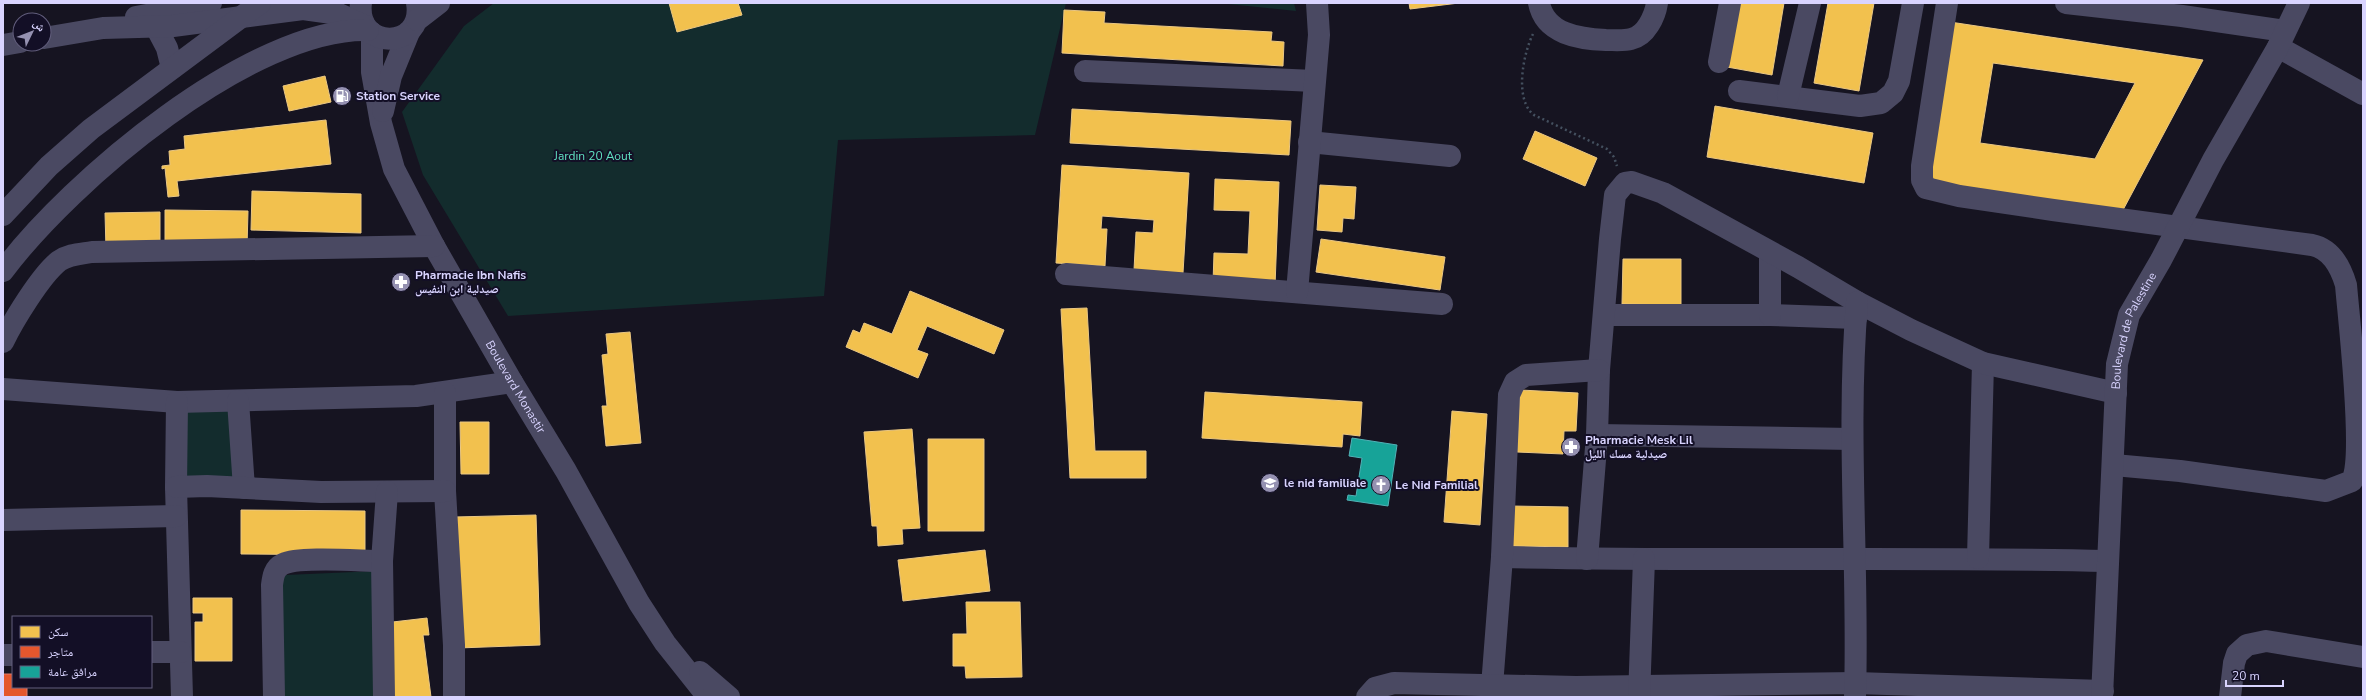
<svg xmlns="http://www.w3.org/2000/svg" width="2366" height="700" font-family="'Nunito Sans','Noto Naskh Arabic',sans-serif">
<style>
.green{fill:#132c2d}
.homes{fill:#f2c14e;stroke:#eac783;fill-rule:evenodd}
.shops{fill:#e4572e;stroke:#e17c6d}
.public{fill:#17a398;stroke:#51b2b7}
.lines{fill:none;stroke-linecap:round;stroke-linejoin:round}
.path{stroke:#44505f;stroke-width:2.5;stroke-dasharray:2 3;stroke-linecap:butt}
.minor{stroke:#4a4962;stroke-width:22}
.tertiary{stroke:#4a4962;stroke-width:22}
.labels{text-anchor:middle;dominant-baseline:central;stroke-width:4;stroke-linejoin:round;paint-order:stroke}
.poi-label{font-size:12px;font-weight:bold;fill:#d9d4ff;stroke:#130f26;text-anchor:start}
.park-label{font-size:12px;fill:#5fe0c0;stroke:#130f26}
.street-label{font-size:12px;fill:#d9d4ff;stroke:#130f26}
</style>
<rect width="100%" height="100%" fill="#161421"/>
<path class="green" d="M 494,3 L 1066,3 L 1035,135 L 838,140 L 824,296 L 508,316 L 423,175 L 402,112 L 464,26 Z
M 1218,3 L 1294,3 L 1296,11 Z
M 238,402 L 237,486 L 173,494 L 172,403 Z
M 377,571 L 381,697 L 267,697 L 263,576 Z"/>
<path class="homes" d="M 669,3 L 738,3 L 742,15 L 677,32 Z
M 1409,3 L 1459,3 L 1410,9 Z
M 1738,3 L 1784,3 L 1772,75 L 1727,67 Z
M 1828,3 L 1874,3 L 1859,91 L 1814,83 Z
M 1064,10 L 1105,12 L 1104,23 L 1272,32 L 1271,41 L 1284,42 L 1283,66 L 1062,53 Z
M 1950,22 L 2203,60 L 2123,210 L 1928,183 ZM 1993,63 L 2135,83 L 2095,159 L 1980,143 Z
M 325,76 L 331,102 L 289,111 L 283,86 Z
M 1715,106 L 1873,133 L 1864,183 L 1707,157 Z
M 1072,109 L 1291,121 L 1289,155 L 1070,143 Z
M 326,120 L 331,164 L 177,181 L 179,196 L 168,197 L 165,168 L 162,169 L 162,166 L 170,165 L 169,151 L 185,149 L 184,136 Z
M 1535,131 L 1597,158 L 1585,186 L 1523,159 Z
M 1062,165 L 1189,173 L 1183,273 L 1134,270 L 1136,232 L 1153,233 L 1154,220 L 1102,216 L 1101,229 L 1107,229 L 1105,266 L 1056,263 Z
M 1215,179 L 1279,182 L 1275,286 L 1213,283 L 1214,253 L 1248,254 L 1250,211 L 1214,210 Z
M 1320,185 L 1356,187 L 1354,219 L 1343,218 L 1342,232 L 1317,230 Z
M 252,191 L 361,194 L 361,233 L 251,230 Z
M 165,210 L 248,211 L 247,247 L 165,246 Z
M 160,212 L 160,248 L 106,249 L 105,213 Z
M 1321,239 L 1445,257 L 1440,290 L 1316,272 Z
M 1623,259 L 1681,259 L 1681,305 L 1622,304 Z
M 910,291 L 1004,330 L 994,354 L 927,326 L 917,350 L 928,354 L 918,378 L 846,347 L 853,330 L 860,333 L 864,323 L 892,334 Z
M 1087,308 L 1095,451 L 1146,451 L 1146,478 L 1070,478 L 1061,309 Z
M 630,332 L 641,443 L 606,446 L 602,406 L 607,406 L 602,355 L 608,354 L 606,334 Z
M 1520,390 L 1578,393 L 1576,431 L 1564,431 L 1563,454 L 1517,452 Z
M 1205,392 L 1362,402 L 1360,436 L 1343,434 L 1342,447 L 1202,438 Z
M 1452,411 L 1487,414 L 1480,525 L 1444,522 Z
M 460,422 L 489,422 L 489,474 L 461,474 Z
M 912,429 L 920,528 L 902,529 L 903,544 L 878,546 L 877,526 L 872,526 L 864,432 Z
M 928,439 L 984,439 L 984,531 L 928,531 Z
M 1511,506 L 1568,507 L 1568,547 L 1511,546 Z
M 241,510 L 365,511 L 365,555 L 241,554 Z
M 536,515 L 540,645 L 458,648 L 454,517 Z
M 985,550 L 990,591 L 903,601 L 898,560 Z
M 193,598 L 232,598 L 232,661 L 195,661 L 195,622 L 203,622 L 203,613 L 193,613 Z
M 966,602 L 1020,602 L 1022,677 L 966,678 L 965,666 L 953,666 L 953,634 L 967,634 Z
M 427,618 L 429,635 L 423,635 L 431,697 L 393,697 L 384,623 Z"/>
<path class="shops" d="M 3,674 L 13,674 L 13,687 L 27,687 L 27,697 L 3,697 Z"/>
<path class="public" d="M 1352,438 L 1397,445 L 1388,506 L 1347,500 L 1348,495 L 1356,496 L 1362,458 L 1349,456 Z"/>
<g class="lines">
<path class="path" d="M 1533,34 C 1523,54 1514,100 1534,115 L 1607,149 L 1614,157 L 1617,166"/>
<g class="minor">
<path d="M 1539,3 C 1545,34 1579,39 1606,40 C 1614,40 1624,41 1631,39 C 1646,36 1655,16 1657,3"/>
<path d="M 1947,3 L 1922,166 L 1922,180 L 1926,188 L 1959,196 L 2053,210 L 2312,245 C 2331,249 2341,268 2346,285 C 2349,321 2365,456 2352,481 L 2326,491 L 2180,471 L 2114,465"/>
<path d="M 2066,3 L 2182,16 L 2285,31"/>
<path id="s1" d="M 372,33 L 372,72 L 381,123 L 394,169 L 434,246 L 512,382 L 566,471 L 639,603 L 665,643 L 708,697"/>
<path d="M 2278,47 L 2363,94"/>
<path d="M 1719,62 L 1730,3"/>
<path d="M 1085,71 L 1314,81"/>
<path d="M 1739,91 L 1860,106 L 1881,103 L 1893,93 L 1899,81 L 1913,3"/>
<path d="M 1788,96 L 1810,3"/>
<path d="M 383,111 L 391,76 L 409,32"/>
<path d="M 1309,142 L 1450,156"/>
<path d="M 1066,274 L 1442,304"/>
<path d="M 1297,292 L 1319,35 L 1317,3"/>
<path d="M 1605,315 L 1770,315 L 1856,318"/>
<path d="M 1770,315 L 1770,253"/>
<path d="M 3,342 C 13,321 41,275 59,261 C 69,254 80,254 92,252 L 434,246"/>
<path d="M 3,389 L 177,402 L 416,396 L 512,382"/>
<path d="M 445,393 L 445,491 L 454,645 L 454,697"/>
<path d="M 238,401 L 244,488"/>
<path d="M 177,402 L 176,487 L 182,697"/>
<path d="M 1597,435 L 1852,439"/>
<path d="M 176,487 L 207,486 L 321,492 L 445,491"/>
<path d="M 3,520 L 176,516"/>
<path d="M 1502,557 C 1704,562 1906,556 2108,561"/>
<path d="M 1978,558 L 1983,363"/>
<path d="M 1587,559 L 1597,435 L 1599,370 L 1610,239 L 1615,195 L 1625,183 L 1632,182 L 1663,193 L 1798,267 L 1857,302 L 1911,330 L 1983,363 L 2116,393"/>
<path d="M 151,652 L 180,652"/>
<path d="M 3,655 L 13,655"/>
<path d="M 700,672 L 729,697"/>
<path d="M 1492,686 L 1502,557 L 1509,395 L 1515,382 L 1526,375 L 1599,370"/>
<path d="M 274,697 L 272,585 C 273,577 274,568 283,564 C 300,556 360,561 382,561"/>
<path d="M 384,697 L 382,561 L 387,492"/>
<path d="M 1367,697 L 1375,688 L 1394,683 L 1576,687 L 1856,683 L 2103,691"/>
<path d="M 1639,697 L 1644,559"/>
<path d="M 1855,697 C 1859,566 1846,434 1857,302"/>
<path d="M 2230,697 L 2234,663 L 2237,654 L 2247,645 L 2266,641 L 2363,657"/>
</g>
<g class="tertiary">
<path d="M 361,3 C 355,51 425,50 417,3"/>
<path d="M 136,17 L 211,3"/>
<path d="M 417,20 L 439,3"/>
<path d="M 156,27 L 167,48 L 172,68"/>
<path d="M 44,38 L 103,28 L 173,26 L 303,9 L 339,14 L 365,26"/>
<path d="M 3,45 L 20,42"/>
<path d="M 3,215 L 49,166 L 91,129 L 260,3"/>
<path d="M 3,271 C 70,181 252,27 368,30"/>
<path id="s2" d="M 2102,697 L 2117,364 L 2129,315 L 2161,260 L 2213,160 L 2278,47 L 2299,3"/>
</g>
</g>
<defs>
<symbol id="fuel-disc" viewBox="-11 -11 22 22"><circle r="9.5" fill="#9591b1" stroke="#130f26"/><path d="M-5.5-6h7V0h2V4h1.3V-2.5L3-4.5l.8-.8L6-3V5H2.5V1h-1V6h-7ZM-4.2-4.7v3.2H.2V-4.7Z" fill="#fff"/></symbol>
<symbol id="pharmacy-disc" viewBox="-11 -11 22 22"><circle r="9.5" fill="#9591b1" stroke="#130f26"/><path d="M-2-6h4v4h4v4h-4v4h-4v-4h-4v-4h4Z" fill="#fff"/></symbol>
<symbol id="school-disc" viewBox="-11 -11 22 22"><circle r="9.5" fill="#9591b1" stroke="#130f26"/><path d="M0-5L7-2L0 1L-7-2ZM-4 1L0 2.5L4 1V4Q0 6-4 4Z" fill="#fff"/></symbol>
<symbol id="church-disc" viewBox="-11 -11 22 22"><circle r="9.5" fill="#9591b1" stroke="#130f26"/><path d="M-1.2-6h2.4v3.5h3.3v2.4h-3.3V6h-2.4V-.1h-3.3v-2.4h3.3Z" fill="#fff"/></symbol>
</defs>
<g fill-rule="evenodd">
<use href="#fuel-disc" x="331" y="85" width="22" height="22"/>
<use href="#pharmacy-disc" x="390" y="271" width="22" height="22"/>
<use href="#pharmacy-disc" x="1560" y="436" width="22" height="22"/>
<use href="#school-disc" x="1259" y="472" width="22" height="22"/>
<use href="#church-disc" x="1370" y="474" width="22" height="22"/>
</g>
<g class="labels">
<g class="poi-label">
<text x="356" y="96">Station Service</text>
<text x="415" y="275">Pharmacie Ibn Nafis<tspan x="415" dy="14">صيدلية ابن النفيس</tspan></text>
<text x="1585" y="440">Pharmacie Mesk Lil<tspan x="1585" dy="14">صيدلية مسك الليل</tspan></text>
<text x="1284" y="483">le nid familiale</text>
<text x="1395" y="485">Le Nid Familial</text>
</g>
<g class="park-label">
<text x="593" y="156">Jardin 20 Aout</text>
</g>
<g class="street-label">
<text stroke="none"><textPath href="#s2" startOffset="370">Boulevard de Palestine</textPath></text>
<text stroke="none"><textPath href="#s1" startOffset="388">Boulevard Monastir</textPath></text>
</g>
</g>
<rect width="2366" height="700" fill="none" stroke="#d9d4ff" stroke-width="8"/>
<rect x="12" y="616" width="140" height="72" fill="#130f26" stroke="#625e7d"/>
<rect x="20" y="626" width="20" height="12" fill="#f2c14e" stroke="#625e7d"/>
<text x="48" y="636" font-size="12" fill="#d9d4ff">سكن</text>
<rect x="20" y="646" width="20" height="12" fill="#e4572e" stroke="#625e7d"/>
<text x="48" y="656" font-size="12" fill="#d9d4ff">متاجر</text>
<rect x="20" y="666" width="20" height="12" fill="#17a398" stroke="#625e7d"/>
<text x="48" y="676" font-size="12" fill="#d9d4ff">مرافق عامة</text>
<g transform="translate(32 32) rotate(47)"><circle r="19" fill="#130f26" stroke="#625e7d"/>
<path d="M0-3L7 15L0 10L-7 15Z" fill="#9591b1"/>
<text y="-6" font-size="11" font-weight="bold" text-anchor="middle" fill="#d9d4ff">ش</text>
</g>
<path d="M2226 680v6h57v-6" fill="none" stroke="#d9d4ff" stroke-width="2"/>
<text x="2232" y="680" font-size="12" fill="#d9d4ff" stroke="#130f26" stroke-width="3" paint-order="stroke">20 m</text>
</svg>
